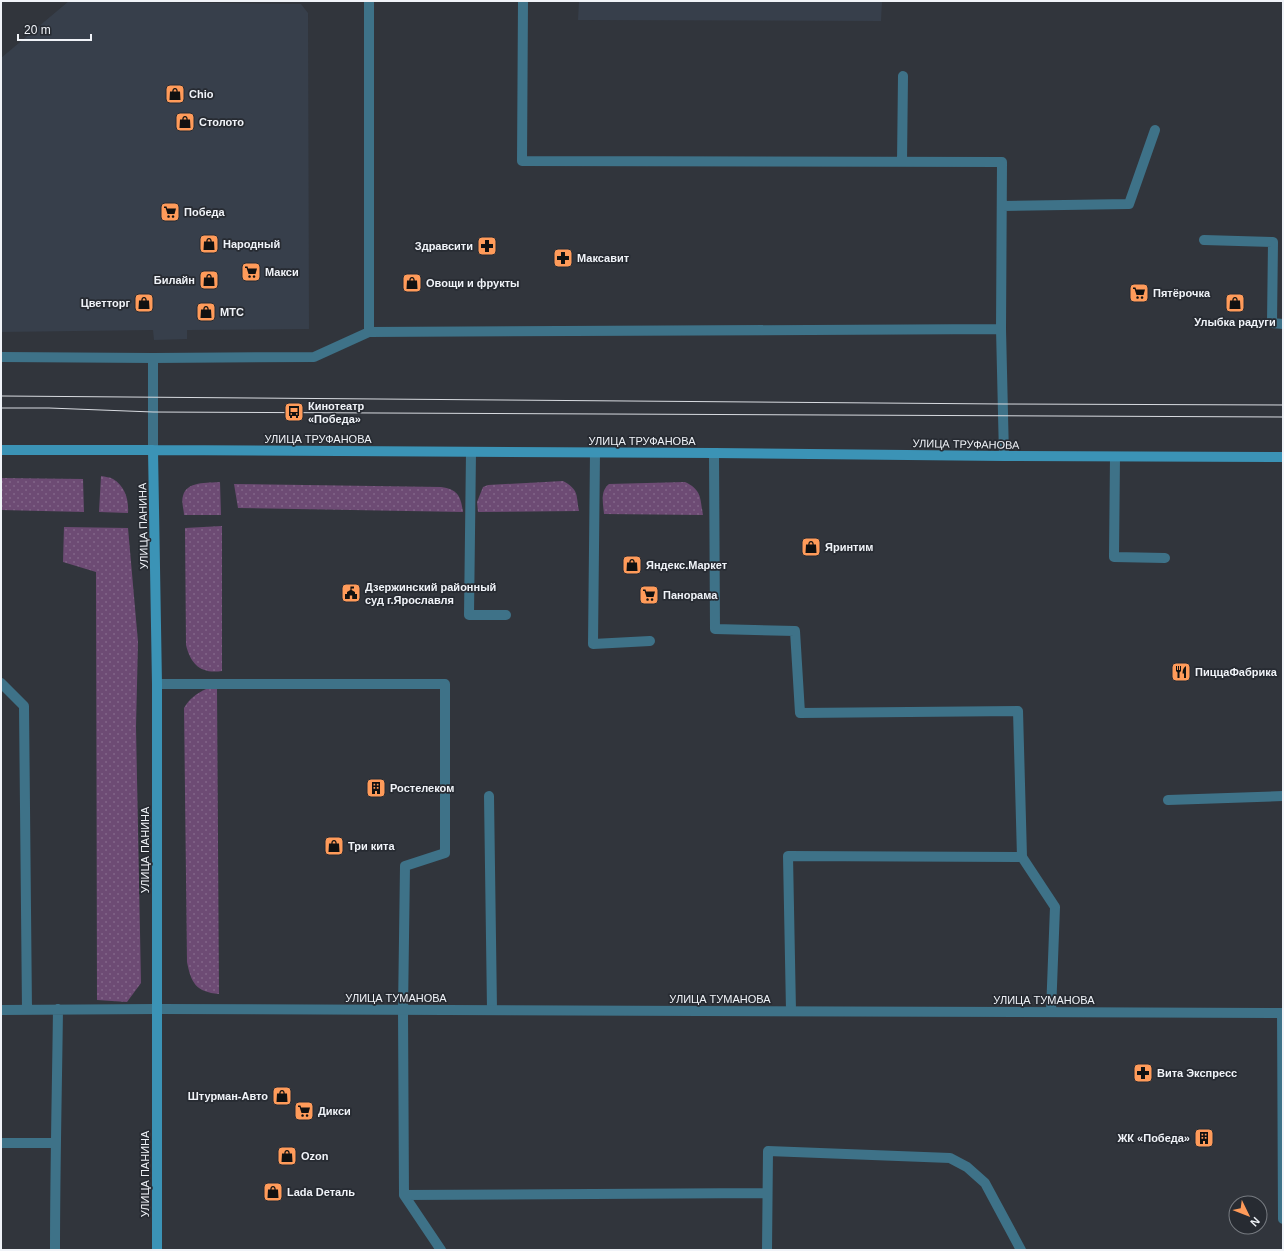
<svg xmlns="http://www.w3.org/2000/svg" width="1284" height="1251" font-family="Arial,sans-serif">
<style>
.built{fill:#373f4b}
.grass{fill:url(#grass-dots)}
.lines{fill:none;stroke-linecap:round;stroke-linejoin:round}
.lane{stroke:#3e7288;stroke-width:10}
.street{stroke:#3e7288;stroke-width:10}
.secondary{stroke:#3b93b6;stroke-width:10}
.tram{stroke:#d8dbe0;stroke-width:1}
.labels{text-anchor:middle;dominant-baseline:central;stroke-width:3.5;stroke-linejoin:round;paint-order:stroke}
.poi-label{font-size:11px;font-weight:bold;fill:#f0f3f8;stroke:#272b32;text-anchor:start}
.street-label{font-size:11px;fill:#f0f3f8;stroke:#272b32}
</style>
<defs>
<pattern id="grass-dots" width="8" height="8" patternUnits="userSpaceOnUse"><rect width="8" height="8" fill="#6d4b74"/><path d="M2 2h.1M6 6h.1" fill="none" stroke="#826589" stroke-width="1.8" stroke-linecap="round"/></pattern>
</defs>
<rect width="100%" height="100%" fill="#31353c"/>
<path class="built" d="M 69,1 L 301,4 L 308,13 L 309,329 L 187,330 L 187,339 L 154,340 L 153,330 L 1,332 L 1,58 Z
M 579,1 L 882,1 L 881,21 L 578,20 Z"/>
<path class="grass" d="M 101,476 C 105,477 110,477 113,479 C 125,486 129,500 128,513 L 99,512 Z
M 1,478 L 83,479 L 84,512 L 1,510 Z
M 563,481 C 579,490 576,494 579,511 L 478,512 L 477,502 L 483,487 L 488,485 Z
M 220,482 L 221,515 L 184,515 C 184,510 181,501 183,496 C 186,481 208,483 220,482 Z
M 685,482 C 702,490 700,498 703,515 L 604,514 C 603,503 600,491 609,484 Z
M 234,484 L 441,487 C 458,489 461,497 463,512 L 238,508 Z
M 222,526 L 222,671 C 201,674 191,665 186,645 L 185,528 Z
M 64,527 L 128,528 L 138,642 L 136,727 L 141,983 L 127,1002 L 97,1000 L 96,572 L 63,562 Z
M 206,689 L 217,689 L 219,994 C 196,992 191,983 187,962 L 184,708 C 190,698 196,694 206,689 Z"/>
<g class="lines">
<path class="lane" d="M 369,1 L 369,332 L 1001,329 L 1004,456
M 523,1 L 522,161 L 1002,162 L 1001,329
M 902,162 L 903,76
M 1002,206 L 1129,204 L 1155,130
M 1204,240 L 1273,242 L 1272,323 L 1283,324
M 1,357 L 153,358 L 153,450
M 153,358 L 314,357 L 369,332
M 471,452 L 469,615 L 506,615
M 595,453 L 593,644 L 650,641
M 714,453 L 715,629 L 795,631 L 800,713 L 1018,711 L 1022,857
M 1115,457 L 1114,557 L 1165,558
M 1,683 L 24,706 L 27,1010
M 157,684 L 445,684 L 445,853 L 405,866 L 403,1010 L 404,1195 L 767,1193
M 489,796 L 492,1010
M 1168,800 L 1283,796
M 1,1010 L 157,1009
M 791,1011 L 788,856 L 1022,857 L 1055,907 L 1051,1012
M 1282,1013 L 1283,1219
M 1,1143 L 55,1143
M 404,1195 L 441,1250
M 55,1250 C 55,1170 57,1089 58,1009
M 767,1250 L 768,1151 L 950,1158 L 967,1167 L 985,1183 L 1021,1250"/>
<path class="street" d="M 157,1009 L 1283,1013"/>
<path class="secondary" d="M 1,450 L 153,450 L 714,453 L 1004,456 L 1283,457
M 153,450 L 157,684 L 157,1250"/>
<path class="tram" d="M 1,396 L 1003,404 L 1283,405
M 1,408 L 49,408 L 153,412 L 1283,417"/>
</g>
<defs>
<symbol id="shop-square" viewBox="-11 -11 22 22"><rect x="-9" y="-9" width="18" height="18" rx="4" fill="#ff9b5a" stroke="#272b32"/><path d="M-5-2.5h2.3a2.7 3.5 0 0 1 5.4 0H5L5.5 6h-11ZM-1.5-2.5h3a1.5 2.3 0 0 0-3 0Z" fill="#111"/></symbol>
<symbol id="supermarket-square" viewBox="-11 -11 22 22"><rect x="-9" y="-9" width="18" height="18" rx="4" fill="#ff9b5a" stroke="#272b32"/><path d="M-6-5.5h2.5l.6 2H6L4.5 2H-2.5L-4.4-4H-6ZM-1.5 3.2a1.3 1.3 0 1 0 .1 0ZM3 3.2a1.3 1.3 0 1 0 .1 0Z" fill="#111"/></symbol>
<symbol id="pharmacy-square" viewBox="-11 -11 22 22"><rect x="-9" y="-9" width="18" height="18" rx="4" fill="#ff9b5a" stroke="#272b32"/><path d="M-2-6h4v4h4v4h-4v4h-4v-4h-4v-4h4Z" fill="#111"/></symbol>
<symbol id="bus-square" viewBox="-11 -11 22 22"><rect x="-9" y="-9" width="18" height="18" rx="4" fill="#ff9b5a" stroke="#272b32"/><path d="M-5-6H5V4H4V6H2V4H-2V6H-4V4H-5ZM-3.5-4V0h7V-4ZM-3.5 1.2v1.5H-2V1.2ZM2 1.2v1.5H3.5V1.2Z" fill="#111"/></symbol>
<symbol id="civic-square" viewBox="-11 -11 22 22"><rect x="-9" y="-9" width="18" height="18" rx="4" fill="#ff9b5a" stroke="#272b32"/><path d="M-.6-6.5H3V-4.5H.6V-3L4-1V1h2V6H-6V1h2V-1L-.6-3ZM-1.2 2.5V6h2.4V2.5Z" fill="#111"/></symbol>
<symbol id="restaurant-square" viewBox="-11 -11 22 22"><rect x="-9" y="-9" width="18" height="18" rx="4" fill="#ff9b5a" stroke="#272b32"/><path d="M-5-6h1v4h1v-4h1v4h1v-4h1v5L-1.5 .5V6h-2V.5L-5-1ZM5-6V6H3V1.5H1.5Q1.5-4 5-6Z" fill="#111"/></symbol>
<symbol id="building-square" viewBox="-11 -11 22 22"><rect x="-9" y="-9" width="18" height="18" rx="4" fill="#ff9b5a" stroke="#272b32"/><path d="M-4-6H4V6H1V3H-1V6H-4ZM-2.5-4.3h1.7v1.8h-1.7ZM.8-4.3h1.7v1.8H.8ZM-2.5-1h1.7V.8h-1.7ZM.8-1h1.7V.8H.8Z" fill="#111"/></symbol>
</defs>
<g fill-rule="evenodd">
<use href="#shop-square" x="164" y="83" width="22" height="22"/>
<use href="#shop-square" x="174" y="111" width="22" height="22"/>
<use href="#supermarket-square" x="159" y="201" width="22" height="22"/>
<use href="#shop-square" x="198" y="233" width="22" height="22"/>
<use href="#pharmacy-square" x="476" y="235" width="22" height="22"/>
<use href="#pharmacy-square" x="552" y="247" width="22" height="22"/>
<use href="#supermarket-square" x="240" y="261" width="22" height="22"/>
<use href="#shop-square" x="198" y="269" width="22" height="22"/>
<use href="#shop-square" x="401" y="272" width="22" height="22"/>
<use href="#supermarket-square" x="1128" y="282" width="22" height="22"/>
<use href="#shop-square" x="133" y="292" width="22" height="22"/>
<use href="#shop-square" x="1224" y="292" width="22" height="22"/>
<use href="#shop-square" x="195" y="301" width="22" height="22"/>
<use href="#bus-square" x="283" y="401" width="22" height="22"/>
<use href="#shop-square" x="800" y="536" width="22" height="22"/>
<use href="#shop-square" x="621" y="554" width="22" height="22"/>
<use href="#civic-square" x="340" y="582" width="22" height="22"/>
<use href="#supermarket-square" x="638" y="584" width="22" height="22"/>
<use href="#restaurant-square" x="1170" y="661" width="22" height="22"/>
<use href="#building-square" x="365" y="777" width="22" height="22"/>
<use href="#shop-square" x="323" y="835" width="22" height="22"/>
<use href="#pharmacy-square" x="1132" y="1062" width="22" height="22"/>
<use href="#shop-square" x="271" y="1085" width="22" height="22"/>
<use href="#supermarket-square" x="293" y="1100" width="22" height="22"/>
<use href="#building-square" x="1193" y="1127" width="22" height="22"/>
<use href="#shop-square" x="276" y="1145" width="22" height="22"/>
<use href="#shop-square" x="262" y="1181" width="22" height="22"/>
</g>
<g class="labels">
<g class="poi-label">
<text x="189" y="94">Chio</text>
<text x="199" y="122">Столото</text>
<text x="184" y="212">Победа</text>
<text x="223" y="244">Народный</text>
<text x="473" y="246" text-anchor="end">Здравсити</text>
<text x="577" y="258">Максавит</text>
<text x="265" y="272">Макси</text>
<text x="195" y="280" text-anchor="end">Билайн</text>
<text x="426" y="283">Овощи и фрукты</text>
<text x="1153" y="293">Пятёрочка</text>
<text x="130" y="303" text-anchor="end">Цветторг</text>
<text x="220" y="312">МТС</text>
<text x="1235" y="322" text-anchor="middle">Улыбка радуги</text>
<text x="308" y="406">Кинотеатр<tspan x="308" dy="13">«Победа»</tspan></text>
<text x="825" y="547">Яринтим</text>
<text x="646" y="565">Яндекс.Маркет</text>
<text x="365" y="587">Дзержинский районный<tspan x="365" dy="13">суд г.Ярославля</tspan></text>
<text x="663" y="595">Панорама</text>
<text x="1195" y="672">ПиццаФабрика</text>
<text x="390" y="788">Ростелеком</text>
<text x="348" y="846">Три кита</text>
<text x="1157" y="1073">Вита Экспресс</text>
<text x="268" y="1096" text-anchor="end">Штурман-Авто</text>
<text x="318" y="1111">Дикси</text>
<text x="1190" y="1138" text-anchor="end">ЖК «Победа»</text>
<text x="301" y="1156">Ozon</text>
<text x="287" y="1192">Lada Dеталь</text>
</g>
<g class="street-label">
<text x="318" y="439">УЛИЦА ТРУФАНОВА</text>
<text x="642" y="441">УЛИЦА ТРУФАНОВА</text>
<text transform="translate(966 444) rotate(1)">УЛИЦА ТРУФАНОВА</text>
<text transform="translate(143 526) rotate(-91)">УЛИЦА ПАНИНА</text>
<text transform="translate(145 850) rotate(-90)">УЛИЦА ПАНИНА</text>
<text x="396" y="998">УЛИЦА ТУМАНОВА</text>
<text x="720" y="999">УЛИЦА ТУМАНОВА</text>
<text x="1044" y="1000">УЛИЦА ТУМАНОВА</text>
<text transform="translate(145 1174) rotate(-90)">УЛИЦА ПАНИНА</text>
</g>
</g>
<rect width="1284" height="1251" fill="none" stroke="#f0f3f8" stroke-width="4"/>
<g transform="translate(1248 1215) rotate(133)"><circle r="19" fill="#272b32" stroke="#777b81"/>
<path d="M0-3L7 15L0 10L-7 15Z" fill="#ff9b5a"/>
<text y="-6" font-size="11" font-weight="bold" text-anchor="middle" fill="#f0f3f8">N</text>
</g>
<path d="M18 34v6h73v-6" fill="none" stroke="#f0f3f8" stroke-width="2"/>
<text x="24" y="34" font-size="12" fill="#f0f3f8" stroke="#272b32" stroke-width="3" paint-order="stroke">20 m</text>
</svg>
